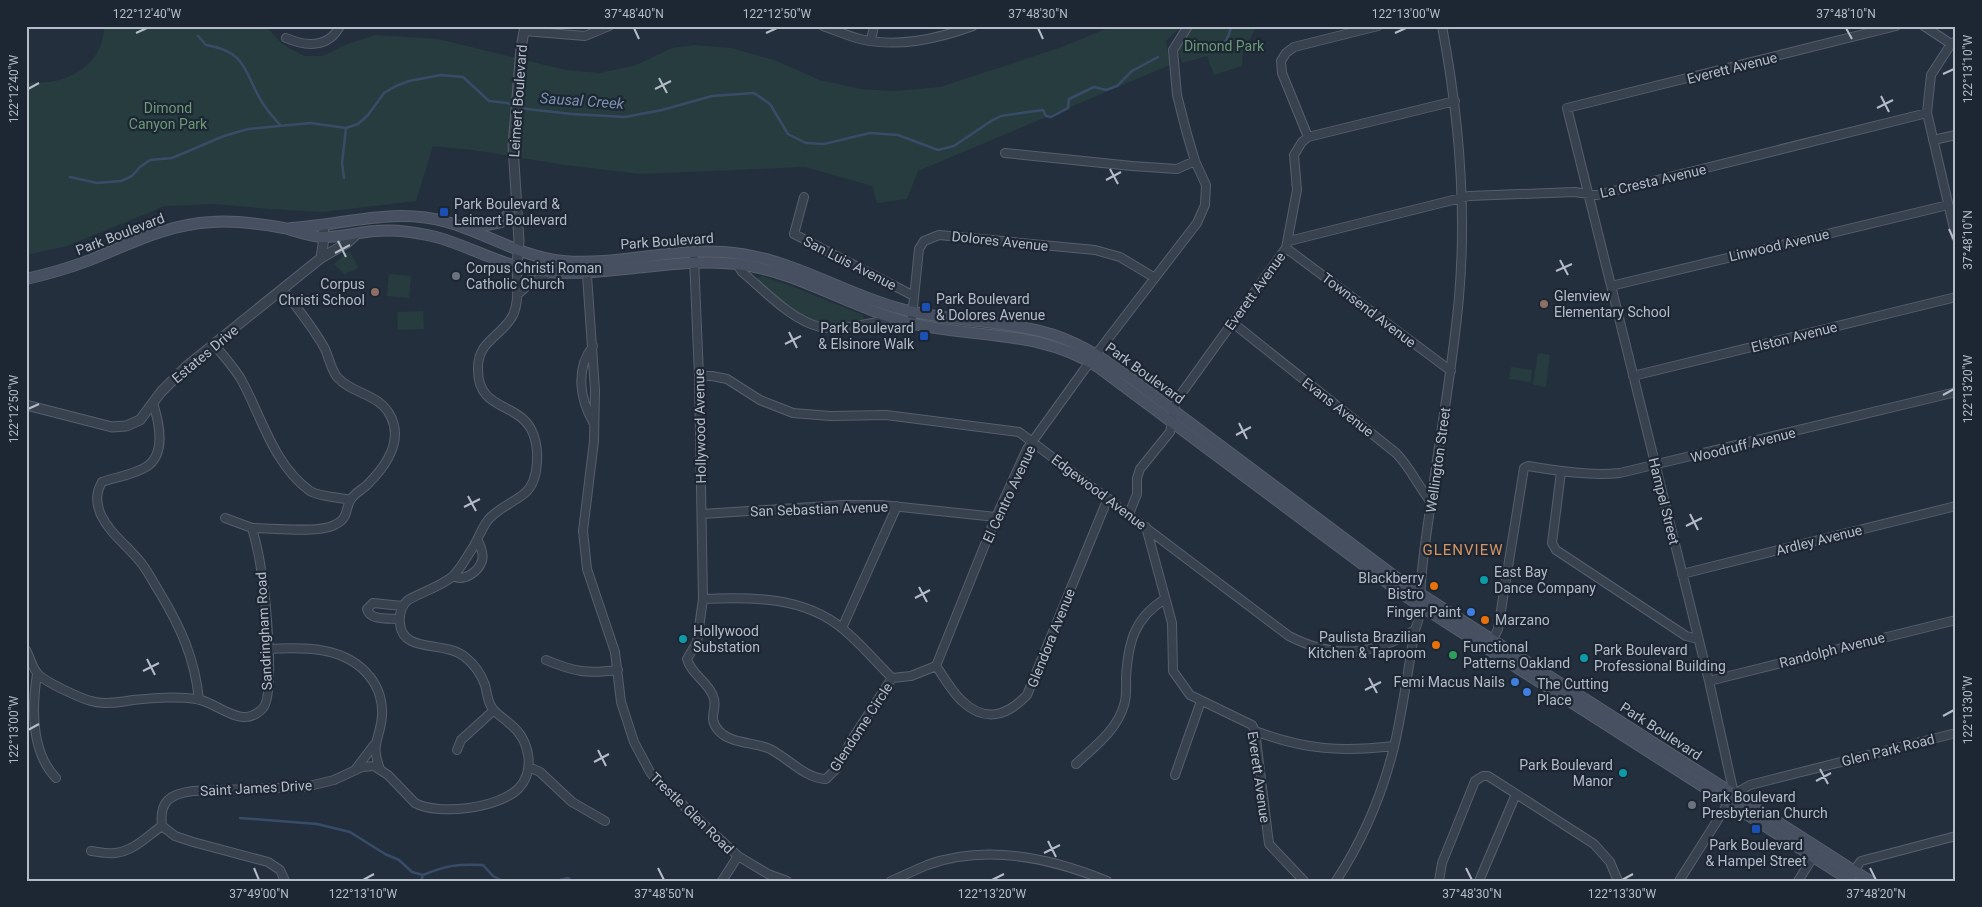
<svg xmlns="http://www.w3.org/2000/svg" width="1982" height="907" font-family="Roboto,sans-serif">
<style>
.green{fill:#263c3f}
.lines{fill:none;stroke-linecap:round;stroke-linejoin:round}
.stream{stroke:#394c67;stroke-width:2.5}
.minor-casing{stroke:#565f6c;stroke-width:10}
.tertiary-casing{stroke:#565f6c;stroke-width:11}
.secondary-casing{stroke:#565f6c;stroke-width:12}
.minor{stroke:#38414e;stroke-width:8}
.tertiary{stroke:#38414e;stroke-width:9}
.secondary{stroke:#465061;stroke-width:10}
.ticks{fill:none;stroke:#b4bcc9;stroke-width:2}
.transit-dot{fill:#1a4fb4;stroke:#1d2633;stroke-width:2}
.worship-dot{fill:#6b7280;stroke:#1d2633;stroke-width:2}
.education-dot{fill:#8d6e63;stroke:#1d2633;stroke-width:2}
.culture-dot{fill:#0f9aa8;stroke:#1d2633;stroke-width:2}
.food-dot{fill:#e8710a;stroke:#1d2633;stroke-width:2}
.shop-dot{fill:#3f7fe0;stroke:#1d2633;stroke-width:2}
.leisure-dot{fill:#2e9e5b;stroke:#1d2633;stroke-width:2}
.labels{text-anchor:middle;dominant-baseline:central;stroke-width:4.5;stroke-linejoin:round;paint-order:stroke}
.park-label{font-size:14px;fill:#6b9a76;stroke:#1d2633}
.street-label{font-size:14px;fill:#b4bcc9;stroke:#1d2633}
.poi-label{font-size:14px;fill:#b4bcc9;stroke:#1d2633;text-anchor:start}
.water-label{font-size:15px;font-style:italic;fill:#7c92b1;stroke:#1d2633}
.neighbourhood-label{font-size:15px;letter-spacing:1px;fill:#d59563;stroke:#1d2633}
.neatline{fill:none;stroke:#b4bcc9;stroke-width:2}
.ticks-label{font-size:12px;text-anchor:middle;fill:#b4bcc9}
</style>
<rect width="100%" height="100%" fill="#242f3e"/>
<path class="green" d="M 104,26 L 266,26 L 282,44 L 304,56 L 323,56 L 347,44 L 376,35 L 438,39 L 566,70 L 600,73 L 636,65 L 672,48 L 695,45 L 731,48 L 774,60 L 820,80 L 861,89 L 895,91 L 940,87 L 1059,48 L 1113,26 L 1181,26 L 1166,41 L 1170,65 L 918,171 L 907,199 L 877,203 L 872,186 L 805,167 L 640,174 L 565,165 L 473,150 L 433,146 L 416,201 L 323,212 L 269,209 L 215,204 L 165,206 L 67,246 L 26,255 L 26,82 C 63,87 104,67 104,26 Z
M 1194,26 L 1257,26 L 1243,52 L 1242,66 L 1214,75 L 1207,56 L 1182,63 L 1177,44 Z
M 349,251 L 358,266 L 357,269 L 344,274 L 334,264 Z
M 389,274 L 411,276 L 409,298 L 387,296 Z
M 762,276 L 791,286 L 863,315 L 864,320 L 862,322 C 847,322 830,325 815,322 C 796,317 773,294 758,282 L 757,278 Z
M 423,311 L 424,329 L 398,330 L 397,312 Z
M 1538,353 L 1550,355 L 1546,387 L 1533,385 Z
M 1511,367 L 1532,370 L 1531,382 L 1509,379 Z"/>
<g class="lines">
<path class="stream" d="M 198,36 L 206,45 C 251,52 244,78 266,108 C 270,114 276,120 281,126
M 1187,51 L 1206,49 L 1215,51 C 1225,44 1229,38 1231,26
M 70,177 L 97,183 L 121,181 L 132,176 L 140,167 L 150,160 L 172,158 L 224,136 L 248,129 L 310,123 L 346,128 L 358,124 L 368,115 L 384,93 L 396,86 L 409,81 L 441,75 L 463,77 L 489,101 L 507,103 L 527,109 L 572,114 L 625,117 L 662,110 L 712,96 L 754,93 L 770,104 L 788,134 L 806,143 L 824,144 L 870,133 L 898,135 L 938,150 L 954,146 L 991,121 L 1001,116 L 1043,110 L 1046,116 L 1051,117 L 1068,108 L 1069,99 L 1094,87 L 1106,90 L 1117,86 L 1132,71 L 1158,57
M 344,178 L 342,163 L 346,128
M 240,818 L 317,824 L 350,832 L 385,854 L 399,860 L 412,872 L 423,875
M 421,881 L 423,875 C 447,865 458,864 483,865 L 493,876 L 503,881
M 556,881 L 568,878 L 571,881"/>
<defs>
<path id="minor" d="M 823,26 C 835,30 848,36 860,39 C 898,48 937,39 973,26
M 1924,26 L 1951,44
M 524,31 L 585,36 L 609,26
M 286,38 C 305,46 328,49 340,26
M 871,40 L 874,26
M 1956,41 L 1951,44 L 1931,75 L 1927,113 L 1956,237
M 1308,137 L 1282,73 L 1281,61 L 1286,53 L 1294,47 L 1378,26
M 1933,140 L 1956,135
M 1005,153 L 1132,166 L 1177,169 L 1195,161
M 804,197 L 794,234 L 914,296
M 1289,241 L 1469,196 L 1574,192 L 1597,195 L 1927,113
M 1286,248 L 1451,371
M 694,258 L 699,376 L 703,599 L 697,642 L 687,659 C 691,674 708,682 713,696 C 719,709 706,717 719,731 C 731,744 755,742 770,749 C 788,758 806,779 826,779 L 837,768 L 851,741 L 892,678
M 586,261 L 595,390 L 594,441 L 583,531 L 587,569 L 615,652 L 621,702 L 634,742 L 650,772 L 657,781 L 738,856 L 768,874 L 787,881
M 737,264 L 742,272 C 764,290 791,320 820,327 C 838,331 874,323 892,318
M 1611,286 L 1948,205
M 517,295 L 528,285 L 551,272
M 912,317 L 919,249 L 924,241 L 939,235 L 1095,250 L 1120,257 L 1155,278
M 1233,323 L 1396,453 C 1410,467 1418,486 1431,502
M 214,344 C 223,356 235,368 242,381 C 262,418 274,465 310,491 C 320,497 338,497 350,500
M 593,346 C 575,369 580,399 593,422
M 699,376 L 712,376 L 727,379 L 760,400 L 793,413 L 830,416 L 886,415 L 1019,432 L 1289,636 C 1334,659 1372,656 1415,630
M 1633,376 L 1956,297
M 153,403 C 159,422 167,454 146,467 C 133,475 116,477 102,482 C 96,492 96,504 101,515 C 110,534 129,547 142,564 C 149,573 154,584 160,593 C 181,628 195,659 199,700
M 1561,472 L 1552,543 L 1556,550 L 1686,636 L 1698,639
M 702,514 L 844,505 L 882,505 L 996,517
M 1129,514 L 1137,494 L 1137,478 L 1140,469 L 1170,432 L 1176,401 L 1286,248 L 1297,190 L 1294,155 L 1302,142 L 1308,137 L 1455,101
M 225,518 L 252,528
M 1146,527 L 1172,623 L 1173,671 L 1190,695 L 1252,725 L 1255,731 L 1269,844 L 1304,881
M 1682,574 L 1956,506
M 453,576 C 464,582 478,572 482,561 C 484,554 481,547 478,541
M 703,599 C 751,597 804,596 843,629 C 861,644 876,662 892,678
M 399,619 C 389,618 370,621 367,609 L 373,603 L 402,606
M 842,628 L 897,506
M 1491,644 L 1498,629 L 1524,468 L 1528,466 C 1559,471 1589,476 1620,473 L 1956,392
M 268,649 C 304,647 346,646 370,677 C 379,688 383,703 382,716 C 380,740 370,743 380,769
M 26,650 C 30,657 32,668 38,674 C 45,682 80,698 91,701 C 104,705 120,702 133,700 C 154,698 176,696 197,699 C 219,703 242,731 263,708 C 276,693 265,592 261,569 C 259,555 256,542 252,528 C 271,528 317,533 332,526 C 350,519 344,510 351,499 C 355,493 363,489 368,484 C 385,467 403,442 391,417 C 380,393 353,395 337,377 C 331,369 329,358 325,349 C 313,327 298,309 283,290
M 546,660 C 575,672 587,674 618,670
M 936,666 C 944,677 952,692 962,701 C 985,723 1007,716 1027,695 L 1108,498
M 37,674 C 32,707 31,752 56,778
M 892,678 L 911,676 L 936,666 L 996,517 L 1027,449 L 1084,370 L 1197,223 L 1205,205 L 1206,185 L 1195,161 L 1187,134 L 1177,95 L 1173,50 L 1188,26
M 1709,681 L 1956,620
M 1255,731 C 1306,750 1341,752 1394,746
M 457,750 L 461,740 L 493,711
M 1076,764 C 1095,746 1117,730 1124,705 C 1127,697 1126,686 1126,678 C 1128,643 1134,618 1165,599
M 529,767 L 540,772 L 572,802 L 605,821
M 355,770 L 374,745
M 1175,775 L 1201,701
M 1734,794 L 1750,785 L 1956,733
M 91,851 C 99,852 108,854 115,853 C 134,851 147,836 162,826
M 1848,879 L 1861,861 L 1956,836
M 285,881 L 280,870 L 268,862 L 193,842 L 175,836 L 162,826 C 159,801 170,794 193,791 L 305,787 L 334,780 L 362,767 L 374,766 L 388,775 L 415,803 C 439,816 500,808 519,788 C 536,769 529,739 510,724 C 504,718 495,714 491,706 C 487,699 487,692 485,685 C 481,674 474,664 465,657 C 445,640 403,654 400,624 C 399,614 401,606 408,600 C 422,592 439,587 452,577 C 460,570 466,558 472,549 C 478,540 481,529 488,520 C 498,508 513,503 525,493 C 540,480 540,446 531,429 C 516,402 478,410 478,370 C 477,340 502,337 513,315 C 520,300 516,282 517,266
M 722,881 L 738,856
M 891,881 C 903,876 915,870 927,865 C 985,844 1051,858 1107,881
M 1336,881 C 1363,840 1382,795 1394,747 C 1403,709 1408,669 1415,630 C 1422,614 1420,599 1421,582 C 1423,556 1427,529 1431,503 C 1440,434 1453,366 1459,297 C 1467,206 1459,116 1442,26
M 1439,881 L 1442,863 L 1475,781 L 1483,776 L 1488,776 L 1499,783 L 1594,844 L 1610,862 L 1618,881
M 1479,881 L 1516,794
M 1679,881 L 1734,794 L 1709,681 L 1567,108 L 1896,26
M 1798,881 L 1815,854"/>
<path id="tertiary" d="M 321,258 L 324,238 L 323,225
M 517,266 L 519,241 L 513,146 L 521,48 L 525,26
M 26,405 L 112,427 L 126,426 L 140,420 L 161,392 L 188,365 L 321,258 L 347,243 L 358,233"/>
<path id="secondary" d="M 291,228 C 343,225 395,207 447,222 C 486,233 521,257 563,261 C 616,266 670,248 724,252 C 789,257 834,289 894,307 C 942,321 992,319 1040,331 C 1074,339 1101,357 1129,377 L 1405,584 L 1870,881
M 467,229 L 501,222 L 517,205
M 26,279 C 48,274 69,268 90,260 C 130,244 168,224 212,222 C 235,220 261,224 284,228 C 296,231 308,236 321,237 C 340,238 358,232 376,231 C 395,229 414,232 432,236 C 466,244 497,264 532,270 C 600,281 669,256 737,264 C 798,271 851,308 910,323 C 974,339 1040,329 1098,367 L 1405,596 L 1851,881"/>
</defs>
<use href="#minor" class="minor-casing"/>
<use href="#tertiary" class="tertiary-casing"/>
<use href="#secondary" class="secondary-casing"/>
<use href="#minor" class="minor"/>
<use href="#tertiary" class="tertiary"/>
<use href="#secondary" class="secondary"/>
</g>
<path class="ticks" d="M 634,28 L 639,39M 1038,28 L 1043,39M 1846,28 L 1852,39M 136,33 L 147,28M 766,33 L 777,28M 1395,33 L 1406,28M 1943,74 L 1954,69M 659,78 L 667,93M 28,89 L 39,83M 655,89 L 671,81M 1881,96 L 1889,112M 1877,108 L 1893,100M 1110,169 L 1118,184M 1106,180 L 1121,172M 1949,229 L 1954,240M 338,241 L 346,257M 335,253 L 350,245M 1560,260 L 1568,275M 1556,271 L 1572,264M 789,332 L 797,348M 785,344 L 801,336M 1943,395 L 1954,389M 28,409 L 39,404M 1239,423 L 1247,439M 1236,435 L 1251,427M 468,496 L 476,511M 464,507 L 480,499M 1690,514 L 1698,530M 1686,526 L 1702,518M 919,587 L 927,602M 915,598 L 930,590M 147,659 L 155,675M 143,671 L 159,663M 1369,678 L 1377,693M 1365,690 L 1381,682M 1943,716 L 1954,710M 28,730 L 39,724M 598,750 L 606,766M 594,762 L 609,754M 1820,769 L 1828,784M 1816,781 L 1831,773M 1048,841 L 1056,857M 1044,853 L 1060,845M 254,868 L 259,880M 658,868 L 664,880M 1466,868 L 1472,880M 1870,868 L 1876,880M 363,880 L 374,874M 992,880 L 1004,874M 1622,880 L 1633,874"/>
<g class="transit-dot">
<rect x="439" y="207" width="10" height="10" rx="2.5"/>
<rect x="921" y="302" width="10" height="10" rx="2.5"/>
<rect x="919" y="331" width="10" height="10" rx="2.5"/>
<rect x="1751" y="824" width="10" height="10" rx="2.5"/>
</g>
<g class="worship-dot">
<circle cx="456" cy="276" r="5"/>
<circle cx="1692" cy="805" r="5"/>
</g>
<g class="education-dot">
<circle cx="375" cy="292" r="5"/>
<circle cx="1544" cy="304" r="5"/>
</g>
<g class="culture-dot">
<circle cx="1484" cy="580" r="5"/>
<circle cx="683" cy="639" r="5"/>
<circle cx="1584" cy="658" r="5"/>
<circle cx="1623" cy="773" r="5"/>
</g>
<g class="food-dot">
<circle cx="1434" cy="586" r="5"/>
<circle cx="1485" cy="620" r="5"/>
<circle cx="1436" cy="645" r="5"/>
</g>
<g class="shop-dot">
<circle cx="1471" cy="612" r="5"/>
<circle cx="1515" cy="682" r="5"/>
<circle cx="1527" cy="692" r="5"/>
</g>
<circle class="leisure-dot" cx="1453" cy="655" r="5"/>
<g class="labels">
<g class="park-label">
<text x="1224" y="46">Dimond Park</text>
<text x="168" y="108">Dimond<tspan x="168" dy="16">Canyon Park</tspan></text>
</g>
<g class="street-label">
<text transform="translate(1732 68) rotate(-14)">Everett Avenue</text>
<text transform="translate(518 101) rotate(-86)">Leimert Boulevard</text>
<text transform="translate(1653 181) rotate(-13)">La Cresta Avenue</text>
<text transform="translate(120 234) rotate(-21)">Park Boulevard</text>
<text transform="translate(667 241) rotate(-4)">Park Boulevard</text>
<text transform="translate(1000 241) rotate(6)">Dolores Avenue</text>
<text transform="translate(1779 245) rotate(-13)">Linwood Avenue</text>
<text transform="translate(850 263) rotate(27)">San Luis Avenue</text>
<text transform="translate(1255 291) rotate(-54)">Everett Avenue</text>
<text transform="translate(1369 310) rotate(37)">Townsend Avenue</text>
<text transform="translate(1794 337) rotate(-14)">Elston Avenue</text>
<text transform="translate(205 354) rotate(-40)">Estates Drive</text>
<text transform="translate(1145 373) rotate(36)">Park Boulevard</text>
<text transform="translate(1338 407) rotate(38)">Evans Avenue</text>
<text transform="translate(700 426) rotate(-91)">Hollywood Avenue</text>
<text transform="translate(1743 445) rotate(-14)">Woodruff Avenue</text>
<text transform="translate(1438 460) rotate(-82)">Wellington Street</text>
<text transform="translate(1099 492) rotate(37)">Edgewood Avenue</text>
<text transform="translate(1009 494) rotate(-65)">El Centro Avenue</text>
<text transform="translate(1664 501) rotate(76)">Hampel Street</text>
<text transform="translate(819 509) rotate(-2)">San Sebastian Avenue</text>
<text transform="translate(1819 540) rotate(-14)">Ardley Avenue</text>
<text transform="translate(264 631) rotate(-93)">Sandringham Road</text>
<text transform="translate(1051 638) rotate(-68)">Glendora Avenue</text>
<text transform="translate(1832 650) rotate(-14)">Randolph Avenue</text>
<text transform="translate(861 727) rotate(-57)">Glendome Circle</text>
<text transform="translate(1661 731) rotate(33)">Park Boulevard</text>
<text transform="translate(1888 750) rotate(-14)">Glen Park Road</text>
<text transform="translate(1259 777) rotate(82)">Everett Avenue</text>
<text transform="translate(256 788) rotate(-3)">Saint James Drive</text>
<text transform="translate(692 813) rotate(44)">Trestle Glen Road</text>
</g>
<g class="poi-label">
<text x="454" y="204">Park Boulevard &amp;<tspan x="454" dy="16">Leimert Boulevard</tspan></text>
<text x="466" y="268">Corpus Christi Roman<tspan x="466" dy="16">Catholic Church</tspan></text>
<text x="365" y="284" text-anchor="end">Corpus<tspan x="365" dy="16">Christi School</tspan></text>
<text x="1554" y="296">Glenview<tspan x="1554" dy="16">Elementary School</tspan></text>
<text x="936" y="299">Park Boulevard<tspan x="936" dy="16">&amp; Dolores Avenue</tspan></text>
<text x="914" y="328" text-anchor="end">Park Boulevard<tspan x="914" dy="16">&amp; Elsinore Walk</tspan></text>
<text x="1494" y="572">East Bay<tspan x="1494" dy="16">Dance Company</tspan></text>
<text x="1424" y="578" text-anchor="end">Blackberry<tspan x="1424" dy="16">Bistro</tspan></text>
<text x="1461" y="612" text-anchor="end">Finger Paint</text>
<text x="1495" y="620">Marzano</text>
<text x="693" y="631">Hollywood<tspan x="693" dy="16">Substation</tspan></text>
<text x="1426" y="637" text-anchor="end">Paulista Brazilian<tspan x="1426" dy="16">Kitchen &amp; Taproom</tspan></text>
<text x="1463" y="647">Functional<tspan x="1463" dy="16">Patterns Oakland</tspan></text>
<text x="1594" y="650">Park Boulevard<tspan x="1594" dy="16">Professional Building</tspan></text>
<text x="1505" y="682" text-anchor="end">Femi Macus Nails</text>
<text x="1537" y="684">The Cutting<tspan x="1537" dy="16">Place</tspan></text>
<text x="1613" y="765" text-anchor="end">Park Boulevard<tspan x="1613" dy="16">Manor</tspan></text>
<text x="1702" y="797">Park Boulevard<tspan x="1702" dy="16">Presbyterian Church</tspan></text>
<text x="1756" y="845" text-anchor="middle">Park Boulevard<tspan x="1756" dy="16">&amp; Hampel Street</tspan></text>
</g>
<g class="water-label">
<text transform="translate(582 101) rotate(4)">Sausal Creek</text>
</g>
<g class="neighbourhood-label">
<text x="1463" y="550">GLENVIEW</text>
</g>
</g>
<rect width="1982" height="907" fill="none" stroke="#1d2633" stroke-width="55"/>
<rect x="28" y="28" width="1926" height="852" class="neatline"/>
<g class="ticks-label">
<text x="147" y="18">122°12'40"W</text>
<text x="634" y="18">37°48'40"N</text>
<text x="777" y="18">122°12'50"W</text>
<text x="1038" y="18">37°48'30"N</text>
<text x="1406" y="18">122°13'00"W</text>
<text x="1846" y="18">37°48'10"N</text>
<text transform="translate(1968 69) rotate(-90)" y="4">122°13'10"W</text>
<text transform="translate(14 89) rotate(-90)" y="4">122°12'40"W</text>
<text transform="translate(1968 240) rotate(-90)" y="4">37°48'10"N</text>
<text transform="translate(1968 389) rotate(-90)" y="4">122°13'20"W</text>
<text transform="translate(14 409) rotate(-90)" y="4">122°12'50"W</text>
<text transform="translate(1968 710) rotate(-90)" y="4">122°13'30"W</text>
<text transform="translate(14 730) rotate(-90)" y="4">122°13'00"W</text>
<text x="259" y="898">37°49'00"N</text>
<text x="363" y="898">122°13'10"W</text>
<text x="664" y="898">37°48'50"N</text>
<text x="992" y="898">122°13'20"W</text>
<text x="1472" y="898">37°48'30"N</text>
<text x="1622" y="898">122°13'30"W</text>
<text x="1876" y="898">37°48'20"N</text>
</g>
</svg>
